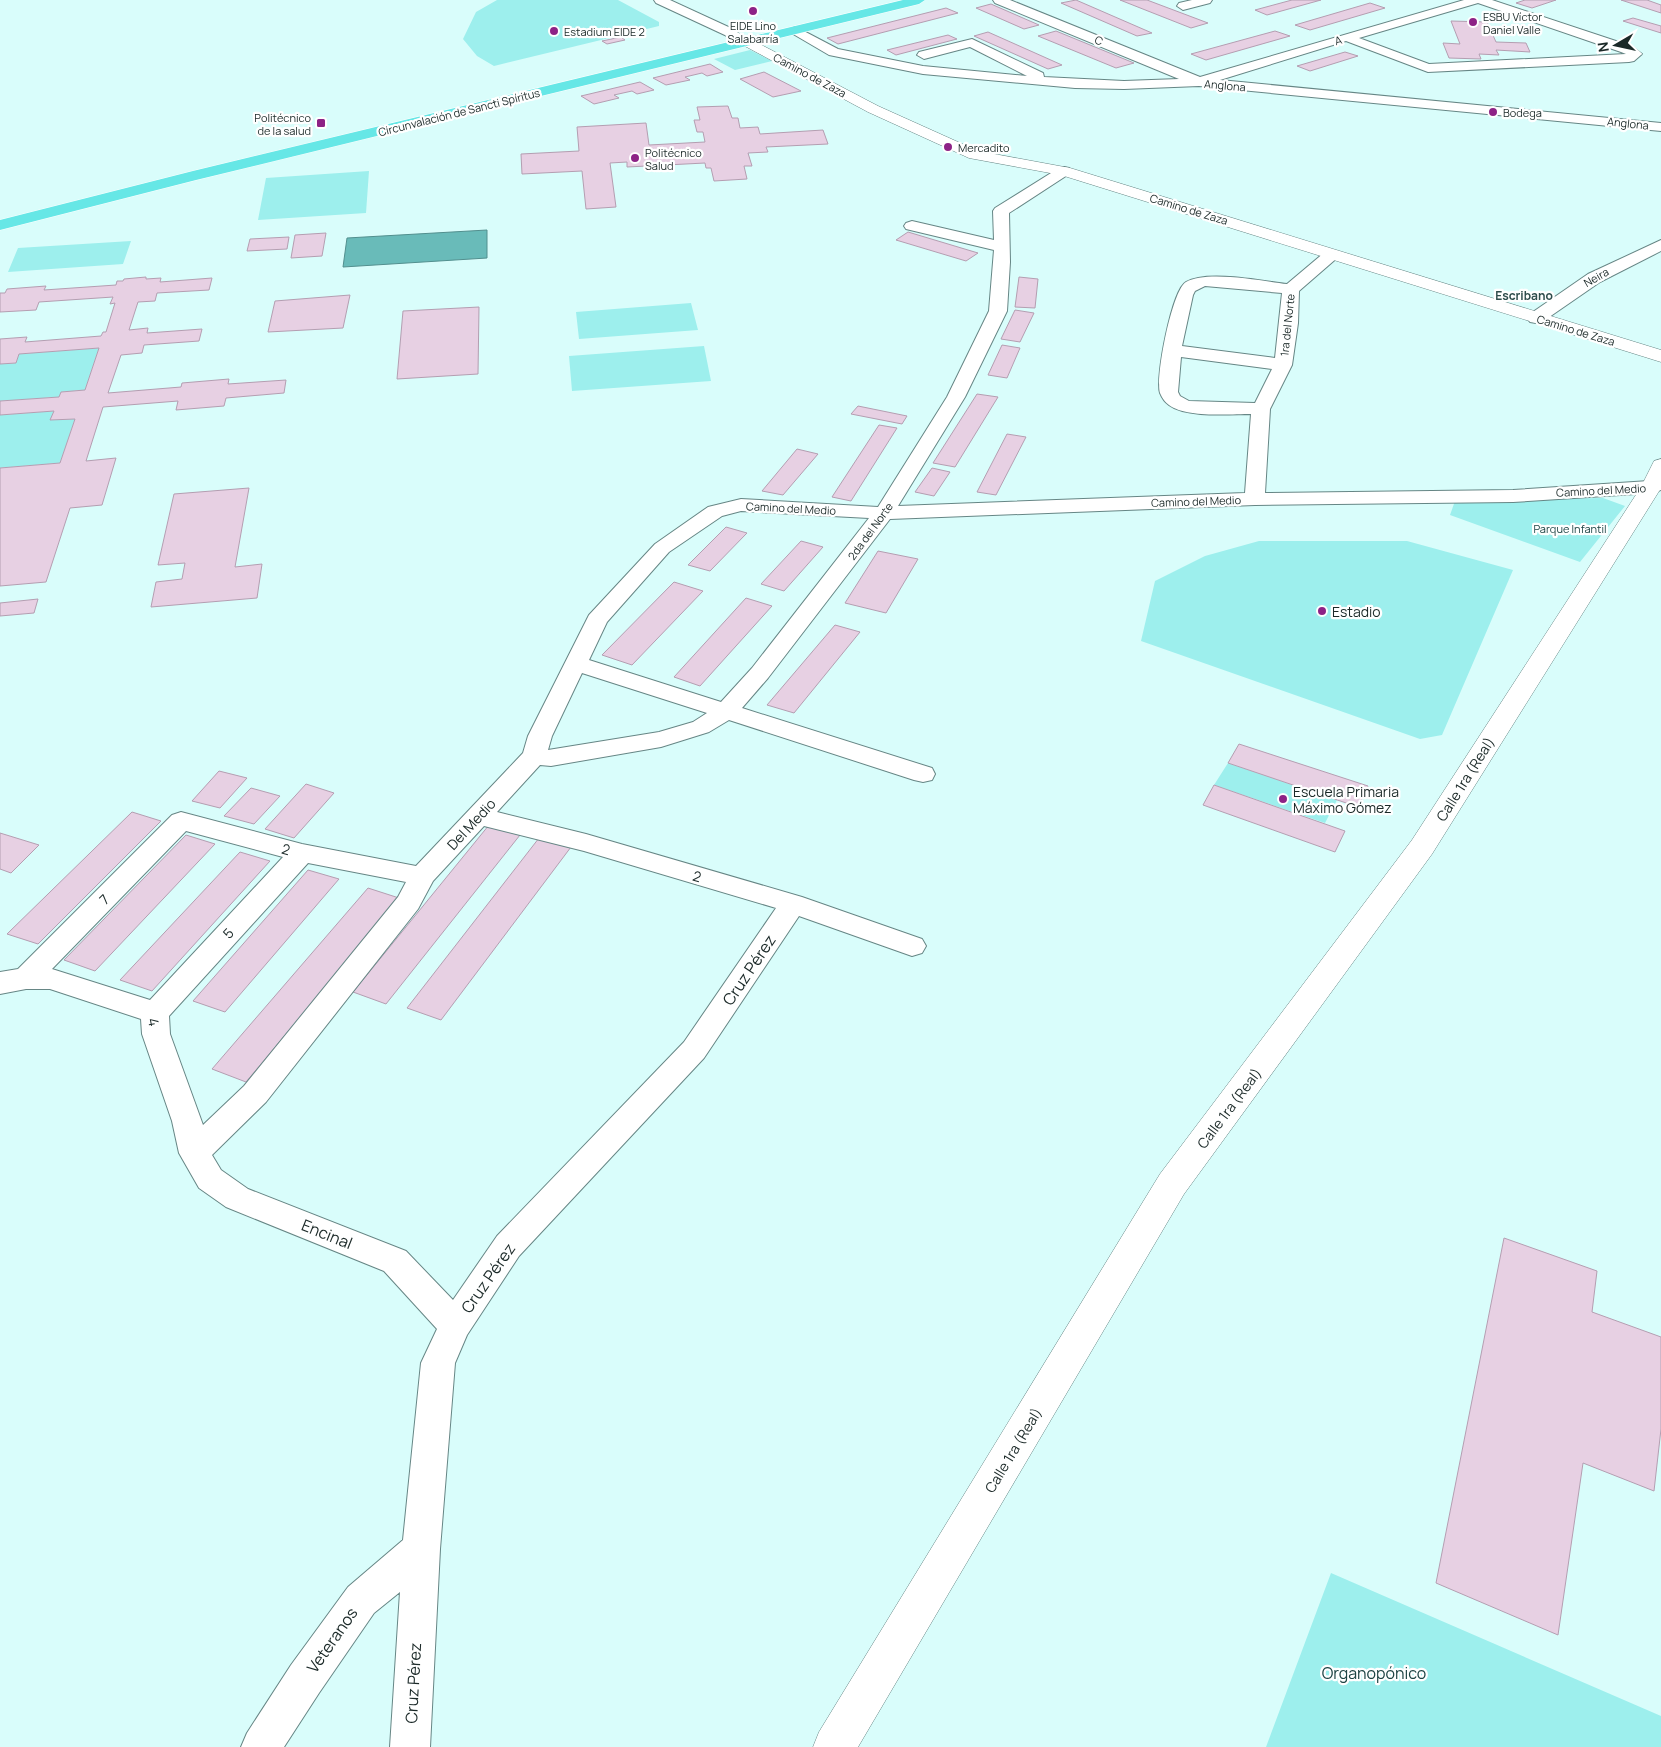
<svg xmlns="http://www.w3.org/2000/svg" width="1661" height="1747" font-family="Manrope,sans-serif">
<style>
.green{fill:#9defed}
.water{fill:#69bbb9;stroke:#528f8e}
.building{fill:#e7d0e3;stroke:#b49eb1}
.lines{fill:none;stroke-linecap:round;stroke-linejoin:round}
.minor-casing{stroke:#668685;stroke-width:2}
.tertiary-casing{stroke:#668685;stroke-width:1}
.trunk-casing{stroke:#fff;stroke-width:1}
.minor{fill:#fff;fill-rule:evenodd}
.tertiary{fill:#fff;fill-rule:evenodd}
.trunk{fill:#66e7e6;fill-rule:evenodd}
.poi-dot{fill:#8d2286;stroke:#fff;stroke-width:2}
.labels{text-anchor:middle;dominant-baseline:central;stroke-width:4.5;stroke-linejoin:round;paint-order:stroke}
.far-poi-label{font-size:11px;fill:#1b2928;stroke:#fff;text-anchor:start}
.far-street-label{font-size:11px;fill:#1b2928;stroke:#fff}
.far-park-label{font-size:11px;fill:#1c4343;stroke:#fff}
.far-neighbourhood-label{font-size:12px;font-weight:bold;fill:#2e4d4c;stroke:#fff}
.poi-label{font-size:14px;fill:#1b2928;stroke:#fff;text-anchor:start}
.street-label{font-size:14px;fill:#1b2928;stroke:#fff}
.near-street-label{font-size:16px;fill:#1b2928;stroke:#fff}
.near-park-label{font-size:16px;fill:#1c4343;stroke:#fff}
</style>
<rect width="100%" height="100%" fill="#d9fdfb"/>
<path class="green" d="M 497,0 L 618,0 L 659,22 L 659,26 L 494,66 L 477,56 L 463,39 L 476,12 Z
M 750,50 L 772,61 L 735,70 L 714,59 Z
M 369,171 L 366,213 L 258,220 L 266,178 Z
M 131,241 L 123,264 L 8,272 L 18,248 Z
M 691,303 L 698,330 L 579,339 L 576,312 Z
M 704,346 L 711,381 L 572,391 L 569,356 Z
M 99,348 L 85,390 L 61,392 L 59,397 L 0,401 L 0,364 L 16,363 L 19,354 Z
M 54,411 L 51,420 L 75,419 L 60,463 L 0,468 L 0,415 Z
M 1603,498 L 1625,506 L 1580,562 L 1450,515 L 1455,501 Z
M 1259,541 L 1407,541 L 1513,570 L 1442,735 L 1420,739 L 1141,641 L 1155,581 L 1205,556 Z
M 1228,763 L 1337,800 L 1325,823 L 1214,785 Z
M 1331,1573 L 1661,1716 L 1661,1747 L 1266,1747 Z"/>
<path class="water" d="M 487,230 L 487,258 L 343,267 L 347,238 Z"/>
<path class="building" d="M 1076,0 L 1152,33 L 1137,36 L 1061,3 Z
M 1120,0 L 1147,0 L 1208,23 L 1191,28 Z
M 1292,0 L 1321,0 L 1267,15 L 1255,10 Z
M 1525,0 L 1556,0 L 1532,8 L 1516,3 Z
M 1621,0 L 1647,0 L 1661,5 L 1661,13 Z
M 1370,3 L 1385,8 L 1310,30 L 1295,25 Z
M 991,4 L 1039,25 L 1024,29 L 976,8 Z
M 946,8 L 958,13 L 838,44 L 827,38 Z
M 1633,18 L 1661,26 L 1661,33 L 1623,21 Z
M 1451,21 L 1487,22 L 1496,42 L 1526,43 L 1530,52 L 1496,50 L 1499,55 L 1479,54 L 1481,59 L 1449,58 L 1443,43 L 1460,44 Z
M 1056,31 L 1134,63 L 1116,68 L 1038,36 Z
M 1275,31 L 1290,36 L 1206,60 L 1191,54 Z
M 988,32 L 1062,65 L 1048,69 L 974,36 Z
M 948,35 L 957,39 L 896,55 L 887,50 Z
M 621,37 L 625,40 L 607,44 L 602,41 Z
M 1345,52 L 1358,56 L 1310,71 L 1297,66 Z
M 710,64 L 723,72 L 707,76 L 702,73 L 685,77 L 690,80 L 666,85 L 653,78 Z
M 764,72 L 801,91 L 773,97 L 740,79 Z
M 640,82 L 654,90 L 637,94 L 632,91 L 614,95 L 619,98 L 594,104 L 581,96 Z
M 728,106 L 732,118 L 738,118 L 740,128 L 758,127 L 760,134 L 823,130 L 828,144 L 766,147 L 768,152 L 748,153 L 752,166 L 744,166 L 747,179 L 714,181 L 711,168 L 706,168 L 705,163 L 627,167 L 627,162 L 610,163 L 616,207 L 586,209 L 582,171 L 522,174 L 521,154 L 579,151 L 577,127 L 646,123 L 649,145 L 705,142 L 703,132 L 697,132 L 694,120 L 700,120 L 697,107 Z
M 908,232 L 978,253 L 966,261 L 896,240 Z
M 326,233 L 322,256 L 291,258 L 295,235 Z
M 289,237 L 287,249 L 247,251 L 250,239 Z
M 146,277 L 146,279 L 161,278 L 160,282 L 212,278 L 209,290 L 157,293 L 155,301 L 138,302 L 129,330 L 148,328 L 147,333 L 202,329 L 199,341 L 144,345 L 142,353 L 121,355 L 108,393 L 181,387 L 182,383 L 229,379 L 228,384 L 286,380 L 284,393 L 226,398 L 224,406 L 176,410 L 178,401 L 103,407 L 86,461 L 116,458 L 102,505 L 70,508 L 46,582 L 0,586 L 0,468 L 60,463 L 75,419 L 50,420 L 54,411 L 0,415 L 0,401 L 59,397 L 61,392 L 85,390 L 99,348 L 19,354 L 16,363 L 0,364 L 0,339 L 27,337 L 25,342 L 101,336 L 103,332 L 106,332 L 115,303 L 110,304 L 113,297 L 39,302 L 36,310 L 0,312 L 0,293 L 5,293 L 7,289 L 46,286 L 44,290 L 116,285 L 117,281 L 123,281 L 124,279 Z
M 1019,277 L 1038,279 L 1035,308 L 1015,307 Z
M 350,295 L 343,328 L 268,332 L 275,301 Z
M 479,307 L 478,374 L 397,379 L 403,311 Z
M 1015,310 L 1034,313 L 1020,342 L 1001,339 Z
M 1002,345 L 1020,348 L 1007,378 L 988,375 Z
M 977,394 L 998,397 L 955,467 L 933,463 Z
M 858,406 L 907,416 L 902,424 L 851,414 Z
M 879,425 L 897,428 L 851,501 L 832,497 Z
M 1007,434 L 1026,437 L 996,495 L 977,492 Z
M 797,449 L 818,454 L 783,495 L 762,491 Z
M 932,468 L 950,472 L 934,496 L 915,492 Z
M 249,488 L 235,567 L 262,564 L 257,598 L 151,607 L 156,582 L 182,579 L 185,563 L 158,565 L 174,494 Z
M 726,527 L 747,533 L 710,571 L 688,565 Z
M 801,541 L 823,547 L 784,591 L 761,584 Z
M 878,551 L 918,559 L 886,613 L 845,603 Z
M 674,582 L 703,591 L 632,665 L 602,655 Z
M 746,598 L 772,606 L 700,686 L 674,677 Z
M 38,599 L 34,613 L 0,616 L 0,603 Z
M 835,625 L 860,632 L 794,713 L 767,705 Z
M 1239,744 L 1368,786 L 1358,807 L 1228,763 Z
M 219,771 L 247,778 L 220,808 L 192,801 Z
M 306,784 L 334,793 L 294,838 L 265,829 Z
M 1214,785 L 1345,831 L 1335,852 L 1203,805 Z
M 251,788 L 280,796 L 254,824 L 224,816 Z
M 132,812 L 161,821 L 38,944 L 7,934 Z
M 489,825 L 520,835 L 386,1004 L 353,992 Z
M 0,833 L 39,845 L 11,873 L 0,869 Z
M 186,835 L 215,844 L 95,971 L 64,960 Z
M 539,838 L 571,847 L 441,1020 L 407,1008 Z
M 240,852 L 270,861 L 152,991 L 120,980 Z
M 308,870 L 339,879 L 225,1012 L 193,1001 Z
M 368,888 L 399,898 L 246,1082 L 212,1069 Z
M 1504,1238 L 1597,1271 L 1592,1312 L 1661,1337 L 1661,1429 L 1654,1491 L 1583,1463 L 1558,1635 L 1436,1583 Z"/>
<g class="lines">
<defs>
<path id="minor" d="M 654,0 L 670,0 L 735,30 L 737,33 L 735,36 L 727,36 L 656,3 Z
M 993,0 L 1010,0 L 1200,77 L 1464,0 L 1492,0 L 1631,46 L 1642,54 L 1634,61 L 1629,62 L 1428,72 L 1346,41 L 1220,80 L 1661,123 L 1661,131 L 1199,86 L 1124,89 L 1075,88 L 923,74 L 829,55 L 788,31 L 794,27 L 798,28 L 838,49 L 923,66 L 1027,76 L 970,47 L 924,59 L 917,55 L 919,52 L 972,39 L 1043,73 L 1044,77 L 1124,81 L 1179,79 L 995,3 ZM 1478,3 L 1621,52 L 1626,54 L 1429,64 L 1359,38 Z
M 1192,0 L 1212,0 L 1210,3 L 1183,10 L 1177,6 L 1179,3 Z
M 1064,167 L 1069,168 L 1071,171 L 1069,174 L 1009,213 L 1010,262 L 1007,311 L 965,397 L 898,506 L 1245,493 L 1251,414 C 1230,414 1186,418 1169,405 C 1166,403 1162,398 1160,393 C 1155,378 1172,290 1186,282 C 1207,270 1262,281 1287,284 L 1325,252 L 1337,252 L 1339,255 L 1337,258 L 1299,291 L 1298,323 L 1292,365 L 1270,409 L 1265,493 L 1513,490 L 1649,481 L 1661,478 L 1661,490 L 1651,493 L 1513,502 L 1255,505 L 890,519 L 768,678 L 742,708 L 932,768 L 935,774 L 932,780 L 923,782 L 914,780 L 729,720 L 709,732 L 661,747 L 551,766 L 540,765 L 497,812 L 586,834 L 802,897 L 922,939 L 926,946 L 922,953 L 912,956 L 799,916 L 704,1058 L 519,1256 L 467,1335 L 455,1363 L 440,1549 L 430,1747 L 390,1747 L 400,1592 L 374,1613 L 319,1693 L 284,1747 L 241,1747 L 247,1733 L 291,1665 L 348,1587 L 403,1540 L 421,1363 L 437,1329 L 384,1271 L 226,1207 L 199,1188 L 179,1153 L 172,1121 L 142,1034 L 141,1019 L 50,989 L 26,989 L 0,994 L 0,972 L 18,969 L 172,815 L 181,812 L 302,844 L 416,866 L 523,753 L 528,736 L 589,615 L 655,544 L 708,507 L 741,499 L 878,507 L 947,397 L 989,311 L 994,250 L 906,229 L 904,226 L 906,223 L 912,221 L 994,240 L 993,211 L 995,208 L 1059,168 ZM 1205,286 L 1282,293 L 1275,358 L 1182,346 L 1193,295 L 1195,291 ZM 1181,357 L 1272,369 L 1255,403 L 1189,401 L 1180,396 L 1178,392 ZM 741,511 L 869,518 L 752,668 L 721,702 L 589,660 L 607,622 L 669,552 L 722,516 ZM 582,673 L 707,713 L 693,722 L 659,732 L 548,750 L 552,736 ZM 484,826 L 584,851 L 776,908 L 684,1042 L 497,1236 L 453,1300 L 406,1251 L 248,1189 L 221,1170 L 212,1155 L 266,1102 L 418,909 L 433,881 ZM 186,831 L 283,857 L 150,1000 L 52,969 ZM 308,863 L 406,882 L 398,897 L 244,1086 L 203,1125 L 170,1034 L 169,1016 Z
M 1661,240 L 1661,251 L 1600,282 L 1542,322 L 1536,323 L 1530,322 L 1527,318 L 1530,314 L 1588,274 Z"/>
<path id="tertiary" d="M 731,29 L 878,106 L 978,151 L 1070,168 L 1661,350 L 1661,362 L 1061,175 L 969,158 L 868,112 L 726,36 L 724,33 L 726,30 Z
M 1661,459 L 1661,488 L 1432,854 L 1184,1194 L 858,1747 L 813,1747 L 819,1732 L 1160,1174 L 1412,840 L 1641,487 L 1654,461 Z"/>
<path id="trunk" d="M 903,0 L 925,0 L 919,4 L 196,180 L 0,230 L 0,220 L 193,171 Z"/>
</defs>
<use href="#minor" class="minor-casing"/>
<use href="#tertiary" class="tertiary-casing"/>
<use href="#trunk" class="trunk-casing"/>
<use href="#minor" class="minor"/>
<use href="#tertiary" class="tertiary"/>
<use href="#trunk" class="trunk"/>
</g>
<g class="poi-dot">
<circle cx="753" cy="11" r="5"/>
<circle cx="1473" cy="22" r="5"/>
<circle cx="554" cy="31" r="5"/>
<circle cx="1493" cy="112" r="5"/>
<rect x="316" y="118" width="10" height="10" rx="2.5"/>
<circle cx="948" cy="147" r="5"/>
<circle cx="635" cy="158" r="5"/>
<circle cx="1322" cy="611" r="5"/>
<circle cx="1283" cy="799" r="5"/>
</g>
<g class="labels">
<g class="far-poi-label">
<text x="1483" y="16">ESBU Víctor<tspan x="1483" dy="13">Daniel Valle</tspan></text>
<text x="753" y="25" text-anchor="middle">EIDE Lino<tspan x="753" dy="13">Salabarría</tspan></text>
<text x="564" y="31">Estadium EIDE 2</text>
<text x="1503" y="112">Bodega</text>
<text x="311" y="117" text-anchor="end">Politécnico<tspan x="311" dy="13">de la salud</tspan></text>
<text x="958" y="147">Mercadito</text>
<text x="645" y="152">Politécnico<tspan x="645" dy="13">Salud</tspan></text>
</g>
<g class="far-street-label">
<text transform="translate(1099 40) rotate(22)">C</text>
<text transform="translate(1338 40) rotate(-16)">A</text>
<text transform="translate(810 75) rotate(28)">Camino de Zaza</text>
<text transform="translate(1225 85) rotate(5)">Anglona</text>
<text transform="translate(459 112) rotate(-14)">Circunvalación de Sancti Spíritus</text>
<text transform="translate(1628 123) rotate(6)">Anglona</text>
<text transform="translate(1189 209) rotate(17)">Camino de Zaza</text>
<text transform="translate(1596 277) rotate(-30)">Neira</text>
<text transform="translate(1287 325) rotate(-84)">1ra del Norte</text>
<text transform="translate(1576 330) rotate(17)">Camino de Zaza</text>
<text transform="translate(1601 490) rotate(-3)">Camino del Medio</text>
<text transform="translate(1196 501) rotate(-2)">Camino del Medio</text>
<text transform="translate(791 508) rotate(3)">Camino del Medio</text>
<text transform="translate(870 531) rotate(-54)">2da del Norte</text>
</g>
<g class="far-park-label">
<text x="1570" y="528">Parque Infantil</text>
</g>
<g class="far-neighbourhood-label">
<text x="1524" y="295">Escribano</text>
</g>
<g class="poi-label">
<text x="1332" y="611">Estadio</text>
<text x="1293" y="791">Escuela Primaria<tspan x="1293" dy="16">Máximo Gómez</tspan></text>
</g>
<g class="street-label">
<text transform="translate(1465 779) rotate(-58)">Calle 1ra (Real)</text>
<text transform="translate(471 824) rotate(-47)">Del Medio</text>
<text transform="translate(286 849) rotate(15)">2</text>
<text transform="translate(697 876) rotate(16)">2</text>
<text transform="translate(104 899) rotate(-45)">7</text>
<text transform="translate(228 933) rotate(-47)">5</text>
<text transform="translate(154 1022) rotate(79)">4</text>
<text transform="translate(1229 1108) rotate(-53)">Calle 1ra (Real)</text>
<text transform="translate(1013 1450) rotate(-59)">Calle 1ra (Real)</text>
</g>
<g class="near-street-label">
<text transform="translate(749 970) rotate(-56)">Cruz Pérez</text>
<text transform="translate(327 1234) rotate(22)">Encinal</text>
<text transform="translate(488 1278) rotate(-55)">Cruz Pérez</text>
<text transform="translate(332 1640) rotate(-55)">Veteranos</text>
<text transform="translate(413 1683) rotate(-87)">Cruz Pérez</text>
</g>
<g class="near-park-label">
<text x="1374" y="1673">Organopónico</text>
</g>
</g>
<g transform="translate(1616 45) rotate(261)" stroke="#ffffff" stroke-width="4" paint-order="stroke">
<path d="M0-4L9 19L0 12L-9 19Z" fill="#1b2928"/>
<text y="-8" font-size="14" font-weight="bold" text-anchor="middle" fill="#1b2928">N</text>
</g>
</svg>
